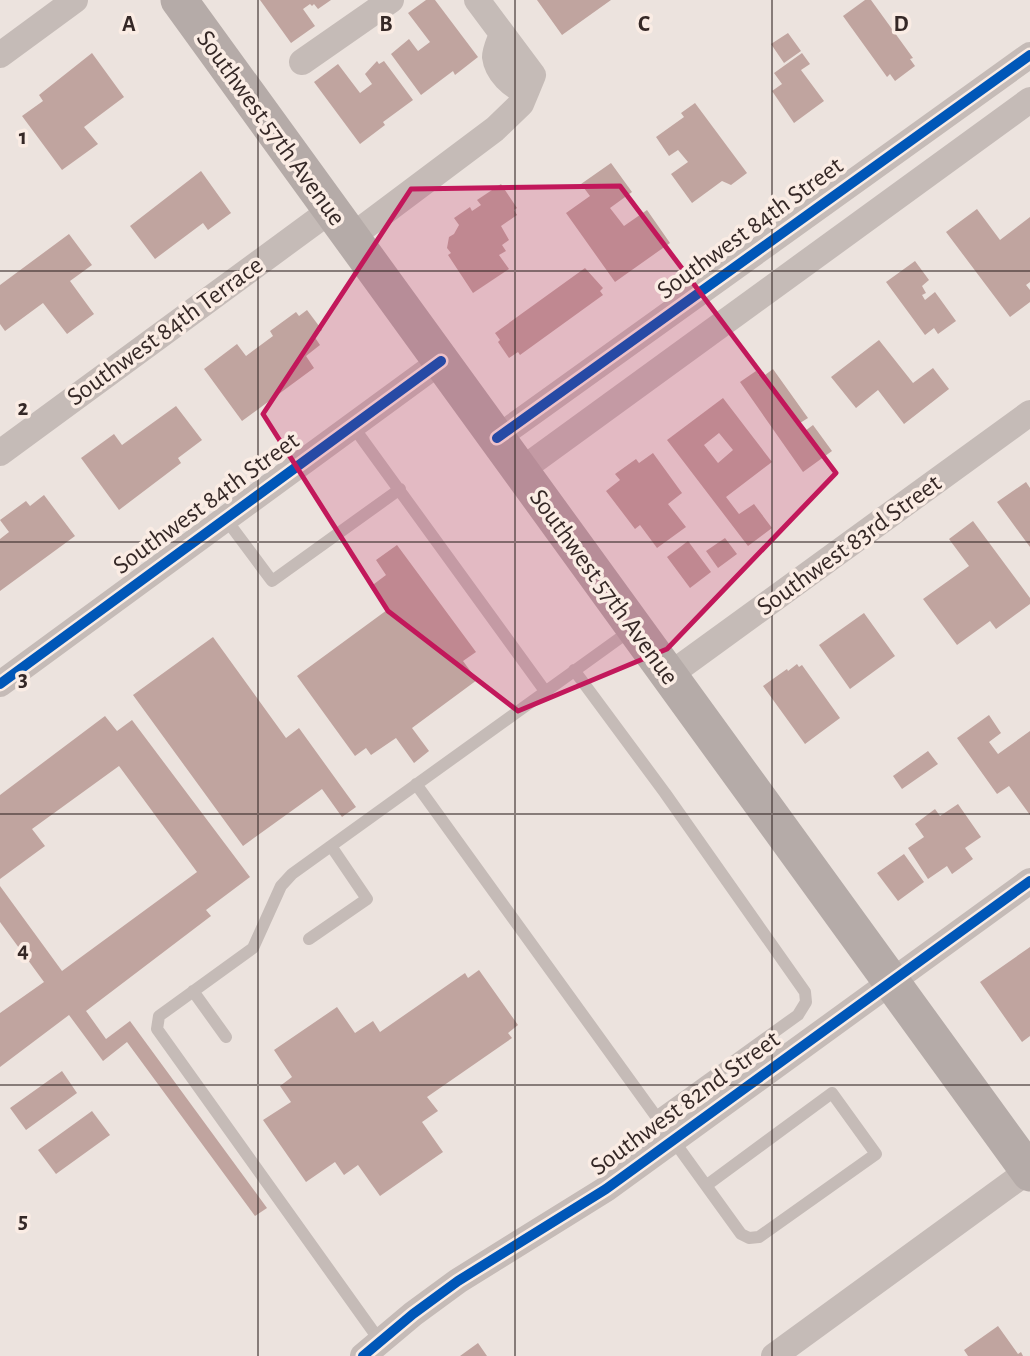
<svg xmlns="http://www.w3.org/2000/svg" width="1030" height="1356" font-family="'Alegreya Sans',sans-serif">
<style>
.building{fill:#c0a49f;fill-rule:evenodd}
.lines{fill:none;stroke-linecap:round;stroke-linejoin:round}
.service{stroke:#c5bbb7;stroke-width:12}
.minor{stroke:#c5bbb7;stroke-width:26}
.secondary{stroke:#b5aba8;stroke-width:37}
.cycleway-casing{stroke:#faece4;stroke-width:15}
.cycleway{stroke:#0057b8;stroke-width:10}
.marked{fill:#c2185b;fill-opacity:0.2;stroke:#c2185b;stroke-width:5;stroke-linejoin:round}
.grid{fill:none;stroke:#352826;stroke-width:2;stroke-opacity:0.55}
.labels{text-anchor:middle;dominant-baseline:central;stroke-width:7;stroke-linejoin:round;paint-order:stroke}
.street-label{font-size:26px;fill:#352826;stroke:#faece4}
.grid-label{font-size:23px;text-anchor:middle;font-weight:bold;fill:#352826;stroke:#faece4;stroke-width:7;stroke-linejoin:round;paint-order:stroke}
</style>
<rect width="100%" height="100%" fill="#ece3de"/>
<path class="building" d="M 260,0 L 331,0 L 318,9 L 314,4 L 312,6 L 310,4 L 303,9 L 315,26 L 291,43 Z
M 426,0 L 435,0 L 478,57 L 455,75 L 453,71 L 421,95 L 391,54 L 409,39 L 418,51 L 430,42 L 408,13 Z
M 537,0 L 611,0 L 562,35 Z
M 865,0 L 871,0 L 913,58 L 910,59 L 915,66 L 895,81 L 890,74 L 887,77 L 843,16 Z
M 788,33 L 801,51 L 784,63 L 771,44 Z
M 92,53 L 124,97 L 84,127 L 98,144 L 62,170 L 22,116 L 43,101 L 39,95 Z
M 802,53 L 810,64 L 801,70 L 824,101 L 794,123 L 772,91 L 782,84 L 774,73 Z
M 377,61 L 379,64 L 384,61 L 413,100 L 383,122 L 385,125 L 360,144 L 314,82 L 338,64 L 360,93 L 372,84 L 365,74 Z
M 695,103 L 747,173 L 731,185 L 722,181 L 692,203 L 671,174 L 688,162 L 678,150 L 669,156 L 656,137 L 684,117 L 681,113 Z
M 611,163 L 632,192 L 610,208 L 624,226 L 647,210 L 670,243 L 615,282 L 566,213 L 590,196 L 581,184 Z
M 201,171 L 231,213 L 208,230 L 203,223 L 155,259 L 130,226 Z
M 501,184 L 517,208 L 514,210 L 517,215 L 501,226 L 509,240 L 502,245 L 506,251 L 499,255 L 509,269 L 473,293 L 448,255 L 451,253 L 447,248 L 449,237 L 454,234 L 459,225 L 454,218 L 470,207 L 472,211 L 481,205 L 477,200 Z
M 977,209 L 1000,240 L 1030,217 L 1030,282 L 1026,285 L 1030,290 L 1030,302 L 1010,317 L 946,232 Z
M 69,234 L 92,265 L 70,281 L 94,314 L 67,334 L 43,303 L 5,331 L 0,324 L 0,285 Z
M 915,261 L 929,280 L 922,286 L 926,293 L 922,295 L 925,300 L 935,292 L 956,321 L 938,334 L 934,328 L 925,335 L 886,282 Z
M 585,268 L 603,288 L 600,291 L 603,295 L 520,355 L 518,352 L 509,358 L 498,342 L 500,340 L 495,333 Z
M 307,310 L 322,330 L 314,336 L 320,345 L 306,356 L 314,368 L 242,421 L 204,369 L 237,344 L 246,356 L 273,336 L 270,331 L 296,312 L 299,316 Z
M 879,340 L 913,383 L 933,368 L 949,389 L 904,424 L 878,390 L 856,408 L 831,377 Z
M 773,369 L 808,418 L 800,423 L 805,431 L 813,425 L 832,451 L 803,472 L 740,382 L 756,371 L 759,375 L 763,372 L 765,375 Z
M 723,398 L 772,462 L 726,497 L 739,514 L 754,504 L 772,528 L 748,546 L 667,440 ZM 719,433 L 733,450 L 718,463 L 704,445 Z
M 176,406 L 202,440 L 178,458 L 181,463 L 119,510 L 81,458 L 114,434 L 122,445 Z
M 653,453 L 682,493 L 668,504 L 686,527 L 657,548 L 640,525 L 635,529 L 606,491 L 620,480 L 615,474 L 636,459 L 639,463 Z
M 1026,482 L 1030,488 L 1030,547 L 997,502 Z
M 44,495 L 75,536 L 0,591 L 0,539 L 9,532 L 0,520 L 26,501 L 30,506 Z
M 973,521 L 1030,598 L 1030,604 L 996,629 L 990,621 L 957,645 L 923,599 L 969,566 L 949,539 Z
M 725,538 L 737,554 L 718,568 L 706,551 Z
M 688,541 L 711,572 L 690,588 L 667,557 Z
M 397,545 L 476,652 L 463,661 L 477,680 L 412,728 L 429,751 L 414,763 L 396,738 L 371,755 L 366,748 L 355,756 L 297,676 L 387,610 L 370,587 L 386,575 L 376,560 Z
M 864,613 L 895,656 L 850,689 L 819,645 Z
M 213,637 L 286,738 L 299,728 L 356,807 L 342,817 L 322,789 L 243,846 L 133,695 Z
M 797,664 L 799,667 L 802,665 L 840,718 L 805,744 L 763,686 L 787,669 L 788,671 Z
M 989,715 L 1001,733 L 989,742 L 998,754 L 1030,731 L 1030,815 L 1009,786 L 997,794 L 957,738 Z
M 105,716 L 117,731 L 132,720 L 250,877 L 206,910 L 211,916 L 86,1011 L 106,1039 L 130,1021 L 267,1208 L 255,1216 L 127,1042 L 103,1061 L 69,1015 L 0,1067 L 0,1013 L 44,982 L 0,922 L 0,886 L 62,971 L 197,872 L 119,766 L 32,829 L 45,846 L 0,879 L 0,795 Z
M 928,751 L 938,764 L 902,789 L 893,776 Z
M 958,804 L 981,837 L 965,848 L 973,859 L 952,874 L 947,866 L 928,879 L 908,848 L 924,837 L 915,824 L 935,809 L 940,816 Z
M 904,854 L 924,882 L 898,901 L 877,873 Z
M 1030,947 L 1030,1036 L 1022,1042 L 980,982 Z
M 479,970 L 518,1025 L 508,1033 L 512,1038 L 427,1097 L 438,1111 L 422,1122 L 443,1152 L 380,1196 L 358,1165 L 344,1175 L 335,1162 L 306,1182 L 263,1120 L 291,1102 L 280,1086 L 292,1077 L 274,1050 L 337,1007 L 355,1033 L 373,1021 L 380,1032 L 465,973 L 468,978 Z
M 62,1071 L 77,1093 L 26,1130 L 10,1108 Z
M 92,1111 L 110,1135 L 56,1174 L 38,1150 Z
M 998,1326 L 1018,1354 L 1021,1352 L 1023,1356 L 968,1356 L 964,1350 Z
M 478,1343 L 487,1356 L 460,1356 Z"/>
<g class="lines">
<path class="service" d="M 352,425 L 545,691
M 225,518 L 272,581 L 400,489
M 574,670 L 665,793 L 805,992 L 806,1002 L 798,1015 L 656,1117
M 416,784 L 741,1234 L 749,1238 L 759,1237 L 876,1154 L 832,1093 L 707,1185
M 309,939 L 367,899 L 331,846
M 193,991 L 226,1037
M 380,1341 L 157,1029 L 159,1016 L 253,948 L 281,886 L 292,874 L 631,630"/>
<path class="minor" d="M 477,0 L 533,75 L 526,92 C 512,86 497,73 495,57 C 495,50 500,40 502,34
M 0,55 L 75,0
M 302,62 L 391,0
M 351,237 L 495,129 L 521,104 L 526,92
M 497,438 L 1030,55
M 0,453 L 331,210
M 520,471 L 1030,100
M 668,676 L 1030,413
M 0,684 L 441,361
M 363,1356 L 413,1314 L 458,1281 L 606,1189 L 1030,881
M 774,1356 L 1028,1171"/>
<path class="secondary" d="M 179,0 L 1030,1173"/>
<defs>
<path id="cycleway" d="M 497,438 L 1030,55
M 0,684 L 441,361
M 363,1356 L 413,1314 L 458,1281 L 606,1189 L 1030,881"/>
</defs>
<use href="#cycleway" class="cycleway-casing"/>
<use href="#cycleway" class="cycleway"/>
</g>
<path class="marked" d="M 620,186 L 836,473 L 667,649 L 518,711 L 388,611 L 263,414 L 411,189 Z"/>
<path class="grid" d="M 258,0 L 258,1356M 515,0 L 515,1356M 772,0 L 772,1356M 0,271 L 1030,271M 0,542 L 1030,542M 0,814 L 1030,814M 0,1085 L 1030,1085"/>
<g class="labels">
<g class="street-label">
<text transform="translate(271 128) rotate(54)">Southwest 57th Avenue</text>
<text transform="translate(750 228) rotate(-36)">Southwest 84th Street</text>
<text transform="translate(165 331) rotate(-36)">Southwest 84th Terrace</text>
<text transform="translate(206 503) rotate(-36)">Southwest 84th Street</text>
<text transform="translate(849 545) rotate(-36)">Southwest 83rd Street</text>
<text transform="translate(604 587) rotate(54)">Southwest 57th Avenue</text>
<text transform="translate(685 1103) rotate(-36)">Southwest 82nd Street</text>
</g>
</g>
<g class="grid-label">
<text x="129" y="31">A</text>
<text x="386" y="31">B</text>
<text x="644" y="31">C</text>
<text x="901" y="31">D</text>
<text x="23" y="144">1</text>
<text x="23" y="415">2</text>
<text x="23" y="686">3</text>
<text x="23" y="957">4</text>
<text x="23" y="1228">5</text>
</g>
</svg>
